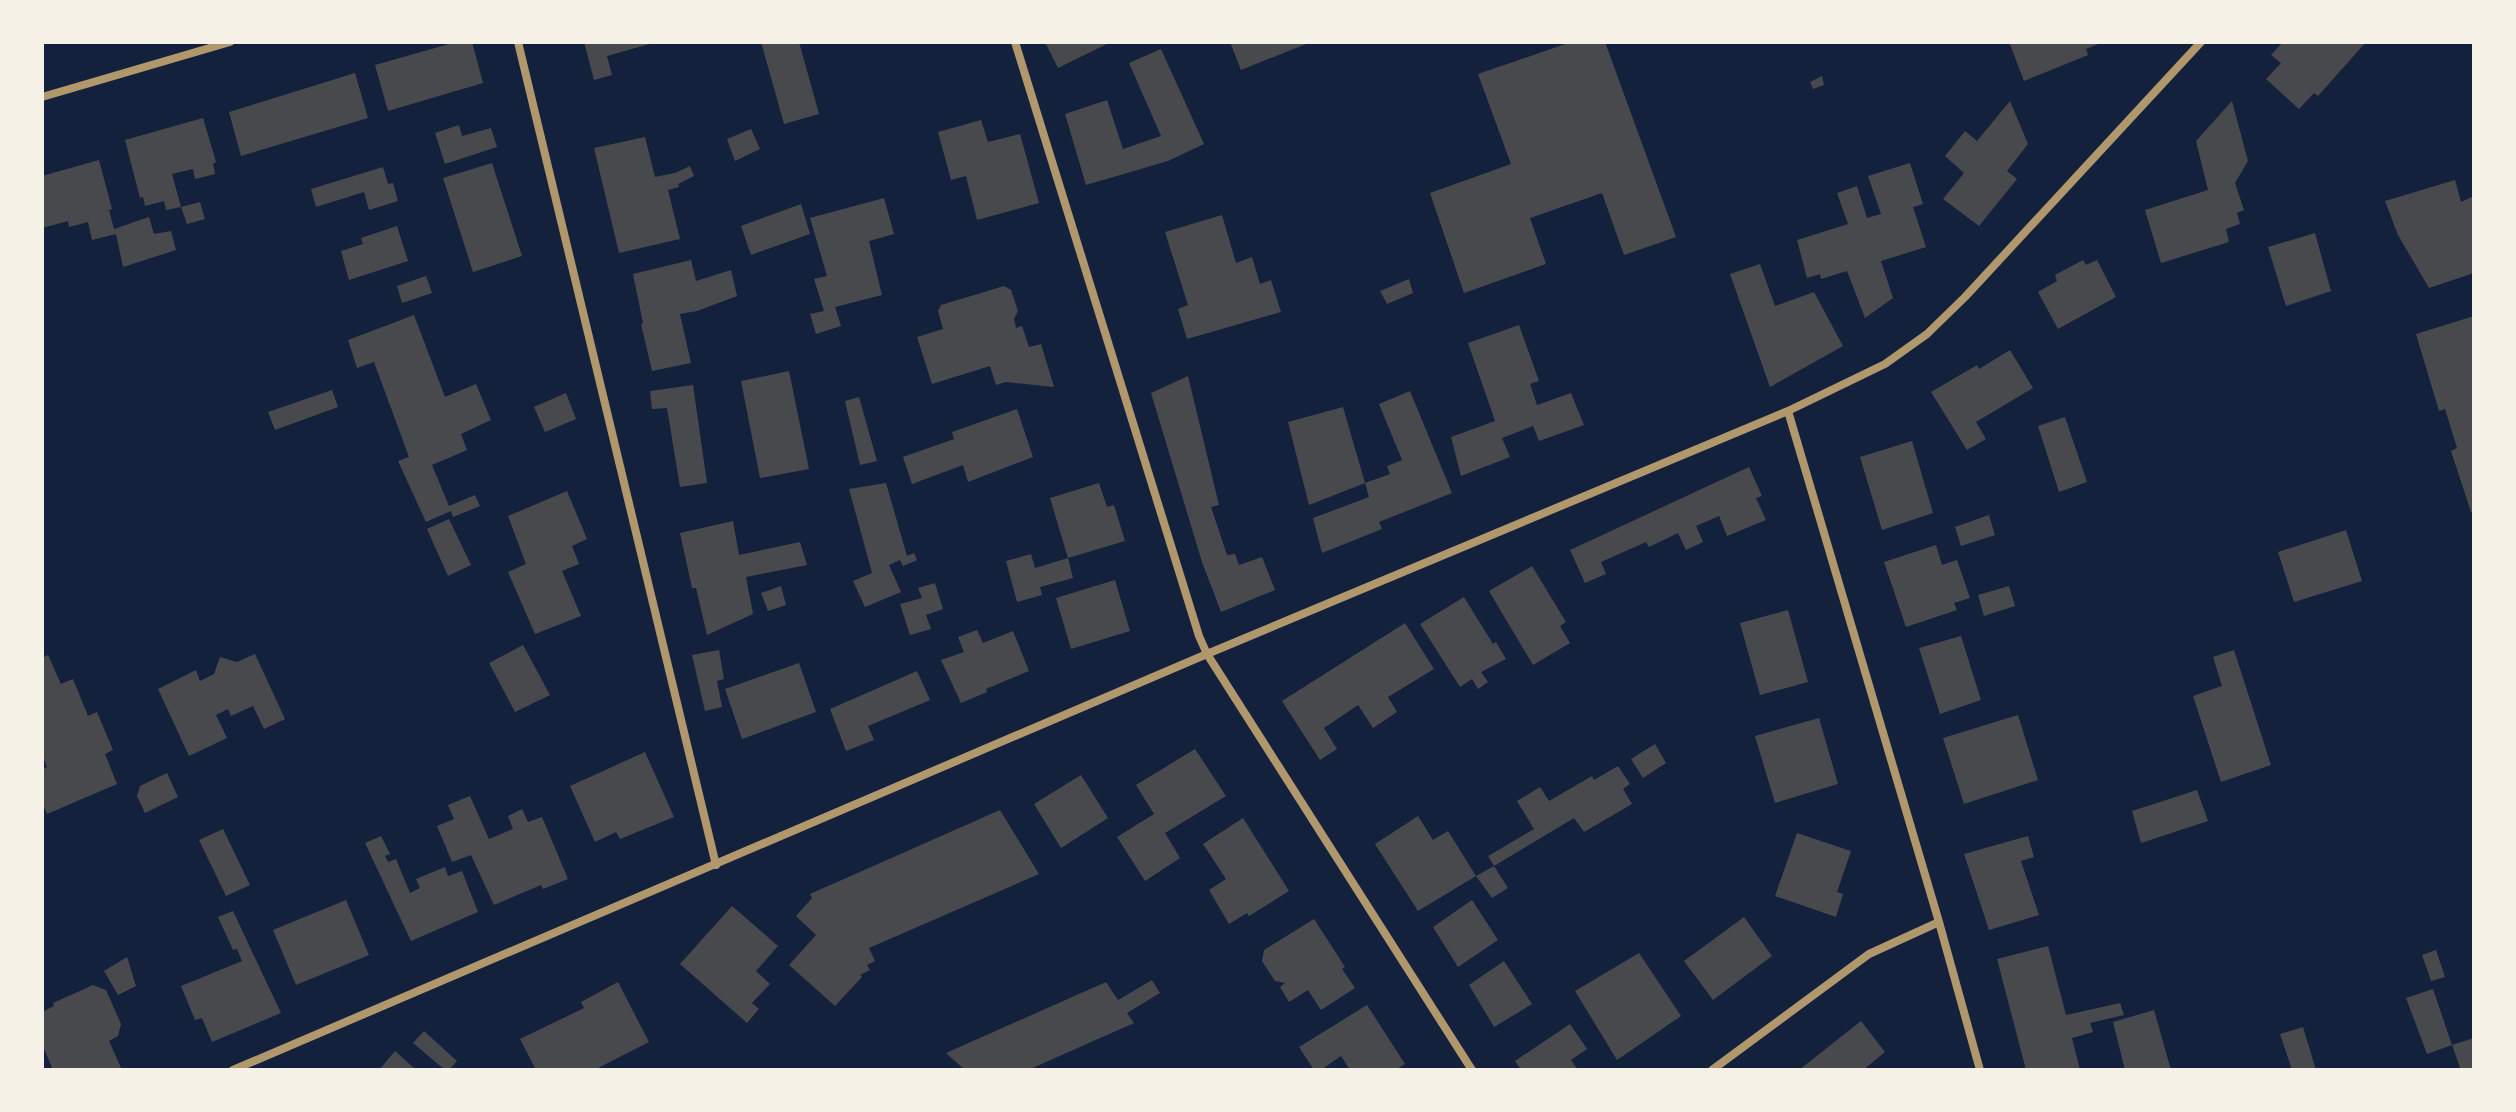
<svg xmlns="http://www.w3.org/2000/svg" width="2516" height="1112" font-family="Cabin,sans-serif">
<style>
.building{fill:#48494c}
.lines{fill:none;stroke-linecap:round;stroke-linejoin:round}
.minor{stroke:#b1986c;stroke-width:8}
</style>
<rect width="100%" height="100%" fill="#14213d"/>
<path class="building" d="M 456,42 L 472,42 L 483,83 L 388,111 L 375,65 Z
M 584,42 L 653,42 L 653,43 L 607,56 L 612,75 L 594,80 Z
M 761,42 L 799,42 L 819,114 L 784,124 Z
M 1045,42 L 1111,42 L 1058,68 Z
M 1230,42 L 1311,42 L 1241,70 Z
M 1571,42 L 1605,42 L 1676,237 L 1624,255 L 1602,193 L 1530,218 L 1546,264 L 1464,293 L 1430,193 L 1511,164 L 1478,74 Z
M 2009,42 L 2103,42 L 2086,49 L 2088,55 L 2024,81 Z
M 2283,42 L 2366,42 L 2318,96 L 2314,93 L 2299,109 L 2266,79 L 2281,63 L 2271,55 Z
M 1161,49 L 1204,144 L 1168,161 L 1086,185 L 1065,114 L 1107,100 L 1123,149 L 1161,136 L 1129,63 Z
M 355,73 L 368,118 L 241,156 L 229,112 Z
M 1822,76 L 1824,85 L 1813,89 L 1810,82 Z
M 2010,101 L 2028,144 L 2007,171 L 2017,179 L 1979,226 L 1943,199 L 1964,173 L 1945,156 L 1965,131 L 1977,141 Z
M 2232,101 L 2248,161 L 2235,183 L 2244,210 L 2237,213 L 2240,224 L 2226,229 L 2229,242 L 2161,263 L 2145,210 L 2208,190 L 2196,141 Z
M 203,118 L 216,162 L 213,164 L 215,174 L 195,179 L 193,169 L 172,174 L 181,207 L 166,210 L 164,201 L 145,206 L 143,197 L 140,198 L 125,140 Z
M 981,120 L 988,142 L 1020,134 L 1039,203 L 977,220 L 966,176 L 951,180 L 938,132 Z
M 459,125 L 462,136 L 491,128 L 497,147 L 445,164 L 435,133 Z
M 751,129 L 760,149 L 735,161 L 727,139 Z
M 645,137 L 655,177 L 675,173 L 690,166 L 694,176 L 678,184 L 679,187 L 668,190 L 680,239 L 619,253 L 594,148 Z
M 99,160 L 112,209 L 109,210 L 114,229 L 149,217 L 154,234 L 171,231 L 176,250 L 123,267 L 116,234 L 92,240 L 88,222 L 69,227 L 68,221 L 42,228 L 42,176 Z
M 492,163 L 522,256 L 473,272 L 443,178 Z
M 1910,163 L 1923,204 L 1913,207 L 1926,247 L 1881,261 L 1893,298 L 1865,318 L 1847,271 L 1821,279 L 1820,274 L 1807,278 L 1797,240 L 1848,224 L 1837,193 L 1857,186 L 1867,218 L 1881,214 L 1868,176 Z
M 383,167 L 388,184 L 393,183 L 398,201 L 369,210 L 364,192 L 316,207 L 311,189 Z
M 2455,180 L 2461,202 L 2474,196 L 2474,269 L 2471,274 L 2429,288 L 2398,235 L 2385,201 Z
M 884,198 L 894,234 L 869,241 L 882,295 L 835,307 L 841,326 L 816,334 L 810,314 L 824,311 L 814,279 L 827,276 L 810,218 Z
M 200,202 L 205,219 L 187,224 L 181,207 Z
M 801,204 L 810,234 L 751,255 L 741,226 Z
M 1222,215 L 1236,263 L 1252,257 L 1260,284 L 1271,280 L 1281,312 L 1187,339 L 1178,309 L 1188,305 L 1165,232 Z
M 397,226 L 408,261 L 349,280 L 341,251 L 363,244 L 361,238 Z
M 2315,233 L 2331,291 L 2286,306 L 2268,247 Z
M 691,260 L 696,281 L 731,270 L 737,296 L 697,311 L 680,314 L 691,363 L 652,371 L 641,324 L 643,323 L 633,274 Z
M 2083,260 L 2086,265 L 2097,260 L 2116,297 L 2058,329 L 2038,292 L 2057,281 L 2055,275 Z
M 1760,264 L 1775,306 L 1814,292 L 1843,346 L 1770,387 L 1730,274 Z
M 426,276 L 432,293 L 402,303 L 397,286 Z
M 1409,279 L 1413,293 L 1387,304 L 1380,291 Z
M 1004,286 L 1011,290 L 1018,311 L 1014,319 L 1016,328 L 1022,326 L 1029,347 L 1041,344 L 1054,387 L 1006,382 L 996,385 L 990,366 L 932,384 L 917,337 L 943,329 L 938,311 L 941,305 Z
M 414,315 L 445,397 L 476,384 L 491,420 L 461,434 L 467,450 L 432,465 L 449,506 L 475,495 L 480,506 L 453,517 L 451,511 L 426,522 L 398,461 L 409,457 L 374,362 L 357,368 L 348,340 Z
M 2474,316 L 2474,511 L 2471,512 L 2451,451 L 2457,448 L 2445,409 L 2439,411 L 2416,334 Z
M 1519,325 L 1539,381 L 1530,384 L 1537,405 L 1571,393 L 1584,425 L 1539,441 L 1533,426 L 1502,438 L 1510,457 L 1461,476 L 1451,437 L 1495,421 L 1468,343 Z
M 2010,350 L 2033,388 L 1976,422 L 1986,439 L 1967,450 L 1931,392 L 1977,365 L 1979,369 Z
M 789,371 L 809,469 L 760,478 L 741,381 Z
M 1188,376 L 1219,505 L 1211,507 L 1227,555 L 1235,554 L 1239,565 L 1262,557 L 1275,590 L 1221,612 L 1202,562 L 1151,393 Z
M 693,385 L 707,483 L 680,487 L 667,408 L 652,409 L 650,391 Z
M 332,390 L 338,407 L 275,430 L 268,412 Z
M 1410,391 L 1452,493 L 1379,522 L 1382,529 L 1322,553 L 1313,518 L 1369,497 L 1365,483 L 1390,474 L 1387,466 L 1402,460 L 1379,404 Z
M 566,393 L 576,419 L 545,432 L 534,407 Z
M 859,397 L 877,461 L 860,465 L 845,401 Z
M 1343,407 L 1365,483 L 1309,505 L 1288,422 Z
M 1017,409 L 1033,457 L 968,482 L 963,465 L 912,484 L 903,457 L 954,439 L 952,432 Z
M 2065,417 L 2087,482 L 2059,492 L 2038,426 Z
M 1912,441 L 1933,513 L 1882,530 L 1860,457 Z
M 1749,467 L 1762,496 L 1756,498 L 1766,520 L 1727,536 L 1719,516 L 1696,526 L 1703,542 L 1686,550 L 1678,533 L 1649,547 L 1646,542 L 1601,562 L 1606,574 L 1585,583 L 1570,550 Z
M 886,483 L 907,556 L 914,553 L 917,560 L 903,566 L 900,560 L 889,565 L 901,592 L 865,607 L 853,581 L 872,573 L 849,489 Z
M 1099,483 L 1107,507 L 1114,505 L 1125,541 L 1068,558 L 1050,498 Z
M 567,491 L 587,539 L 572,546 L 579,564 L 562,571 L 581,616 L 535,634 L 508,572 L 526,564 L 508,516 Z
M 1989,515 L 1995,535 L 1961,546 L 1955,527 Z
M 449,519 L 471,565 L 448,576 L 427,529 Z
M 733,521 L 739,555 L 800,542 L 807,565 L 746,577 L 753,614 L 707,635 L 696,588 L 692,588 L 680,533 Z
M 2346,530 L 2362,581 L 2294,602 L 2278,552 Z
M 1936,545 L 1942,565 L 1957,560 L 1970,598 L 1954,603 L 1957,610 L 1906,627 L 1884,562 Z
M 1031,554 L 1035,568 L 1068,558 L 1073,578 L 1040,587 L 1042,595 L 1017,602 L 1006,561 Z
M 1532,566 L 1566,622 L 1560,626 L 1570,643 L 1533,665 L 1489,591 Z
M 1115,580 L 1130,631 L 1071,649 L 1056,598 Z
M 935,583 L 943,609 L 926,615 L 931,629 L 910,635 L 900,604 L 922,598 L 918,588 Z
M 781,586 L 786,605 L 768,611 L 761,593 Z
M 2009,586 L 2015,606 L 1984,616 L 1978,595 Z
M 1464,597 L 1493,644 L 1496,642 L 1506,659 L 1481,672 L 1488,682 L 1478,689 L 1472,679 L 1460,687 L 1420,624 Z
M 1788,610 L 1808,682 L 1760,695 L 1740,623 Z
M 1405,623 L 1434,669 L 1388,697 L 1397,712 L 1373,728 L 1358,705 L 1324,728 L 1337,749 L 1320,760 L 1282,701 Z
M 977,630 L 983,643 L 1013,631 L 1029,671 L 986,689 L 987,692 L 961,703 L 941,660 L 964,652 L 958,637 Z
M 1961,636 L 1981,700 L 1940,714 L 1919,648 Z
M 523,645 L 550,695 L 515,712 L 489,663 Z
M 719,650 L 724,679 L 717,681 L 722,707 L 705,711 L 692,655 Z
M 2234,650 L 2271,765 L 2221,782 L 2193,696 L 2222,686 L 2213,657 Z
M 255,654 L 285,719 L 264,729 L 253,706 L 231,716 L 228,709 L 216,715 L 227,738 L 189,756 L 158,689 L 196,670 L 200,681 L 214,674 L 220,657 L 237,662 Z
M 48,655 L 61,684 L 73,679 L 88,716 L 97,712 L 113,750 L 105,754 L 117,784 L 47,814 L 42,802 L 42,769 L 47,767 L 42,754 L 42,658 Z
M 799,663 L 816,712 L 742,739 L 725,689 Z
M 917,671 L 930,700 L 868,726 L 874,740 L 846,751 L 830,709 Z
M 2018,715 L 2038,780 L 1964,804 L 1943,738 Z
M 1819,718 L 1838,784 L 1775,803 L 1755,736 Z
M 1655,744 L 1666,763 L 1643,778 L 1631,759 Z
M 1195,749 L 1226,796 L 1165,833 L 1180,858 L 1145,881 L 1117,837 L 1154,814 L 1136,785 Z
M 645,752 L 674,817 L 620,839 L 616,832 L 595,842 L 570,786 Z
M 1618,766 L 1630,784 L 1623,789 L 1632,804 L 1584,832 L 1574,818 L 1494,866 L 1508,888 L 1492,898 L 1476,876 L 1494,866 L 1488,856 L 1534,829 L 1517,801 L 1540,787 L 1549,801 L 1592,776 L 1594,780 Z
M 167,773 L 178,797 L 145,813 L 137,796 L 140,786 Z
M 1081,775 L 1108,818 L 1061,848 L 1034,804 Z
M 2197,790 L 2208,821 L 2141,843 L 2132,811 Z
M 470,796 L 489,839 L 513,829 L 508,816 L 522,809 L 528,822 L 542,817 L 568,879 L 543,889 L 541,885 L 494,905 L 471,855 L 452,862 L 437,826 L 454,819 L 448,805 Z
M 1000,810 L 1039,874 L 869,948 L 875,961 L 867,965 L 870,970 L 860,975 L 862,977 L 835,1006 L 789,965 L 816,935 L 796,916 L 812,898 L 810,894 Z
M 1418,816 L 1433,840 L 1448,831 L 1476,876 L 1418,911 L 1375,844 Z
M 1243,818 L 1289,891 L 1249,916 L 1247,913 L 1229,924 L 1209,890 L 1226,879 L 1203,844 Z
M 223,829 L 250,885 L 226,896 L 199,840 Z
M 1797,833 L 1851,851 L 1837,892 L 1843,894 L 1836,917 L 1775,896 Z
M 381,836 L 390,854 L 385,856 L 388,862 L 396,859 L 410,893 L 420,888 L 416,879 L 445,867 L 448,876 L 462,871 L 478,912 L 411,941 L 365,843 Z
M 2028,836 L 2034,857 L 2021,861 L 2039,915 L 1989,930 L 1964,854 Z
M 346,900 L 369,955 L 296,985 L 273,930 Z
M 1472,900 L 1498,940 L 1458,967 L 1433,927 Z
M 732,906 L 778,946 L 756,971 L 770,984 L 752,1003 L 759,1009 L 747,1023 L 680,964 Z
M 233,911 L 281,1013 L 212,1042 L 202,1018 L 195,1020 L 181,986 L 242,961 L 237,949 L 233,950 L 218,917 Z
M 1744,917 L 1772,956 L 1713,1000 L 1684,961 Z
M 1314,919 L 1345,967 L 1342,969 L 1355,988 L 1321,1010 L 1308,990 L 1289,1002 L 1280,987 L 1285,983 L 1275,981 L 1262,961 L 1264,950 Z
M 2048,946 L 2066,1015 L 2120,1003 L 2124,1015 L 2090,1023 L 2093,1032 L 2072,1038 L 2080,1070 L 2026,1070 L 1997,959 Z
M 2436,950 L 2445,977 L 2431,981 L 2422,955 Z
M 1639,953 L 1681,1016 L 1617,1060 L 1575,991 Z
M 127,957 L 136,986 L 118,995 L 104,971 Z
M 1504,961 L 1532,1004 L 1494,1027 L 1469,985 Z
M 1152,980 L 1160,993 L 1127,1013 L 1134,1023 L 1028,1070 L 965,1070 L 946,1053 L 1106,982 L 1118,1000 Z
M 618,982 L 649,1042 L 594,1070 L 536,1070 L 520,1039 L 584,1008 L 581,1002 Z
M 93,985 L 106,990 L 121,1024 L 118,1036 L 109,1041 L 122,1070 L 53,1070 L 42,1044 L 42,1012 L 54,1006 L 53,1003 Z
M 2433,989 L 2452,1045 L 2427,1054 L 2406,998 Z
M 1367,1005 L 1405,1064 L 1395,1070 L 1350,1070 L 1341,1056 L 1321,1070 L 1314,1070 L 1299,1047 Z
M 2154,1010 L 2171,1070 L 2125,1070 L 2113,1022 Z
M 1861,1021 L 1885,1052 L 1863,1070 L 1799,1070 Z
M 1570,1024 L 1587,1049 L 1571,1060 L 1578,1070 L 1521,1070 L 1515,1061 Z
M 2303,1027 L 2316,1070 L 2292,1070 L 2280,1034 Z
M 424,1031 L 457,1061 L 449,1070 L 445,1070 L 413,1043 Z
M 2474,1038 L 2474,1070 L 2461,1070 L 2452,1045 Z
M 395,1051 L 414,1068 L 412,1070 L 379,1070 Z"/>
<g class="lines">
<path class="minor" d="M 518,42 L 716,865
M 1015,42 L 1199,636 L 1207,654 L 1472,1070
M 42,97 L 230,42
M 1788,411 L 1939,922 L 1980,1070
M 233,1070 L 1207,654 L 1788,411 L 1885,364 L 1927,334 L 1965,297 L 2201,42
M 1712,1070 L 1869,954 L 1939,922"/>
</g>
<rect width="2516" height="1112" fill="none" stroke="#f6f1e7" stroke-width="88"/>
</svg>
